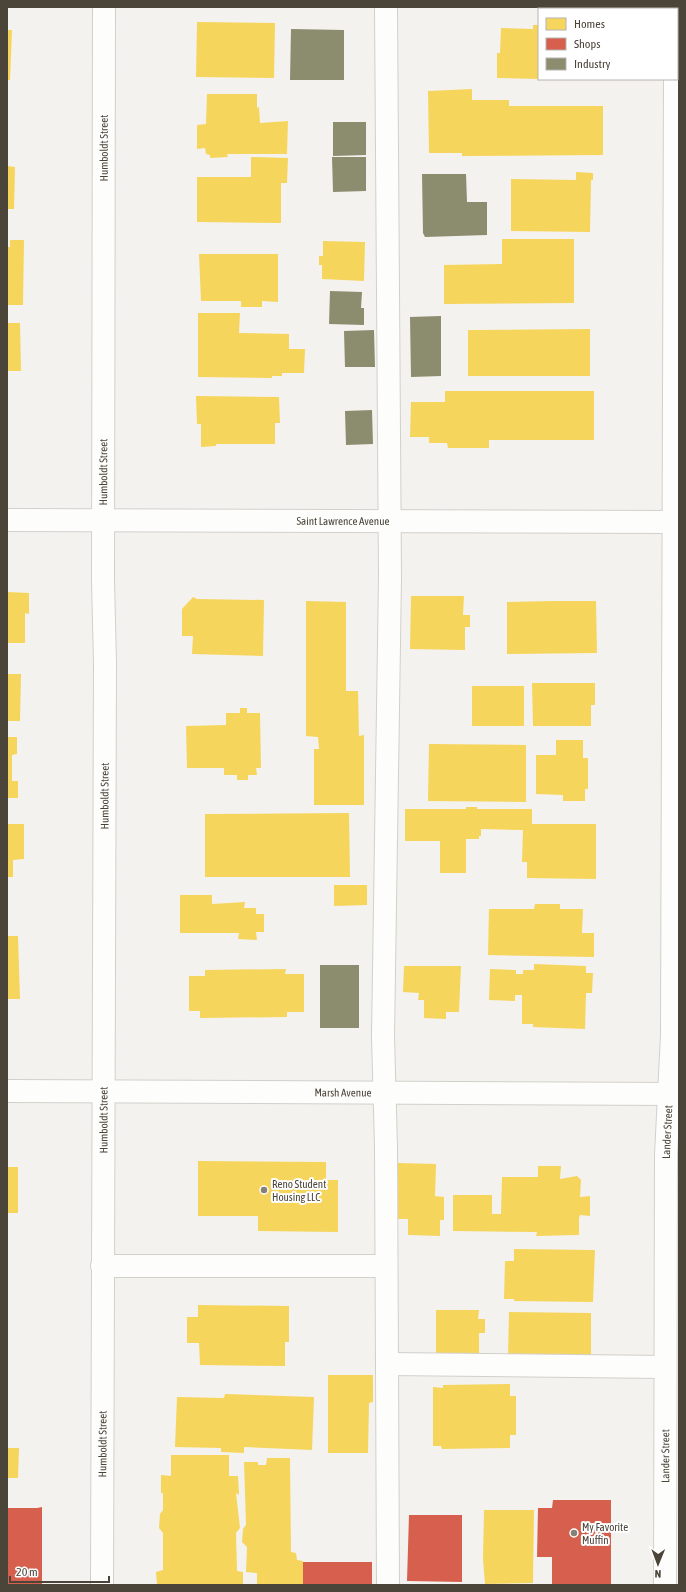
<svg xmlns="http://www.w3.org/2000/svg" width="686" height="1592" font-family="'Asap Condensed',sans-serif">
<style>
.homes{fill:#f6d55c}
.shops{fill:#d6604d}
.industry{fill:#8c8c6e}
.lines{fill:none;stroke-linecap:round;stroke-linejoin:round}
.minor-casing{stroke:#d2d0cb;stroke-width:24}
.minor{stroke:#fdfdfc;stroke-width:22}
.poi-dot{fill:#868178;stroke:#fff;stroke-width:1.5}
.labels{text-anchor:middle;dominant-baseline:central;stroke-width:4;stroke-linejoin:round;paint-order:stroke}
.street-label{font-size:11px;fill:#4b4439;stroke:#fff}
.poi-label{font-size:11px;fill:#4b4439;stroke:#fff;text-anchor:start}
</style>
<rect width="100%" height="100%" fill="#f4f2ee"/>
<path class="homes" d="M 197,22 L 275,23 L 274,78 L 196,77 Z
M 533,25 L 539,25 L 539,79 L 497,78 L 497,53 L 500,53 L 501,28 L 533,29 Z
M 7,30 L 12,30 L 10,80 L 7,80 Z
M 472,89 L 472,100 L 509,100 L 509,106 L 603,106 L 603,155 L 462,156 L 462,153 L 429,153 L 428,91 Z
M 207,94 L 257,94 L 257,108 L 259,107 L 260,123 L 288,121 L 287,154 L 227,154 L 228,157 L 210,158 L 210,155 L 206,154 L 205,148 L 197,149 L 197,125 L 206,124 Z
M 251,157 L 288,158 L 287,183 L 281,183 L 281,223 L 197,222 L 197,177 L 251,177 Z
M 7,166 L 15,167 L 14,209 L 7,209 Z
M 576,172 L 593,173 L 593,180 L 591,180 L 590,232 L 511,231 L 511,179 L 576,180 Z
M 502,239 L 574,239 L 574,303 L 444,304 L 444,265 L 502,264 Z
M 10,240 L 24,240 L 23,305 L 7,305 L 7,247 L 10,247 Z
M 323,241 L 365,242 L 364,281 L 322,279 L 322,265 L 319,265 L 319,256 L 323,256 Z
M 199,254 L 278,254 L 278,302 L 262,301 L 262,307 L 241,307 L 241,301 L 201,301 Z
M 198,313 L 240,313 L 239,333 L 289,334 L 289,349 L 305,349 L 304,373 L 282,373 L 282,376 L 272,376 L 272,378 L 198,377 Z
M 7,323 L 20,323 L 21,371 L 7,371 Z
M 590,329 L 590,376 L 468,376 L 468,330 Z
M 445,391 L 594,391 L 594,440 L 489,440 L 489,448 L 448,448 L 447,443 L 429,443 L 429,437 L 410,437 L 411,402 L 445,402 Z
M 196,396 L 279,397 L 280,423 L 275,423 L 275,444 L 216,444 L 216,446 L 201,447 L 201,424 L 197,424 Z
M 7,592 L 29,593 L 29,614 L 25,613 L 25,643 L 7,643 Z
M 411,596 L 464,596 L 463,615 L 470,615 L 470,627 L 465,627 L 465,650 L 410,649 Z
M 193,597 L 197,599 L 264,600 L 263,656 L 192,654 L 193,636 L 182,636 L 182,609 Z
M 306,601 L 346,602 L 346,691 L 358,691 L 359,736 L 364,735 L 364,805 L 314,805 L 314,749 L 319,749 L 318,737 L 306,736 Z
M 552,601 L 596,601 L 597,653 L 507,654 L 507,602 Z
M 7,674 L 21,674 L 20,721 L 7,721 Z
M 532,683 L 595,683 L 595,705 L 591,705 L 591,726 L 533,726 Z
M 472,686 L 524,686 L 524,726 L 472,726 Z
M 240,708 L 247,708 L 247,713 L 260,713 L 261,768 L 256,768 L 257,775 L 248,775 L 248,780 L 237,780 L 237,775 L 224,775 L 224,768 L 187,768 L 186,726 L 226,725 L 226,713 L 240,713 Z
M 7,737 L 17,737 L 17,754 L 12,755 L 12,781 L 18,781 L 18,798 L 7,798 Z
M 556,740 L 583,740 L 583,758 L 588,758 L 588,789 L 585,789 L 585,801 L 563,801 L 563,795 L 536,794 L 536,755 L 556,755 Z
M 429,744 L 526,745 L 526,802 L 428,801 Z
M 466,807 L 477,807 L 477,809 L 532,809 L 532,824 L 596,824 L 596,879 L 527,878 L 527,862 L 522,862 L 523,830 L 481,829 L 481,836 L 479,836 L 479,839 L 466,839 L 466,873 L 440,873 L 440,841 L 405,841 L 405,809 L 466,809 Z
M 349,813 L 350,877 L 205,877 L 205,814 Z
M 7,824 L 24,824 L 24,859 L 13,860 L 13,877 L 7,877 Z
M 334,885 L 367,885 L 367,905 L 334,906 Z
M 180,895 L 212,895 L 212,904 L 245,902 L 244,908 L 256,908 L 256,914 L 264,914 L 264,932 L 256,932 L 257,940 L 238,939 L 239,933 L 180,933 Z
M 535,904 L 560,904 L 560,909 L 583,909 L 582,933 L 594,933 L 594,957 L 488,955 L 489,909 L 534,909 Z
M 7,936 L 18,936 L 20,999 L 7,999 Z
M 534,964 L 586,966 L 586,973 L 593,973 L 592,993 L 586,993 L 585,1029 L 533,1027 L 533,1024 L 522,1024 L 522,995 L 515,995 L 515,1001 L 489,1000 L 490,969 L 516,970 L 516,974 L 523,974 L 523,970 L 534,970 Z
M 404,966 L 461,966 L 459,1012 L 446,1012 L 446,1019 L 424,1018 L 424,1000 L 418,1000 L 419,993 L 403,992 Z
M 286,969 L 285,974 L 304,974 L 304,1012 L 287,1012 L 287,1017 L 200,1018 L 200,1011 L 189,1011 L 189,976 L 205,976 L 205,970 Z
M 198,1161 L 326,1162 L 326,1180 L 338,1180 L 338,1232 L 258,1231 L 258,1216 L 198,1216 Z
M 397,1163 L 436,1164 L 435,1196 L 444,1197 L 444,1220 L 440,1220 L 440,1236 L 408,1235 L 408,1219 L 398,1219 Z
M 538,1166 L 561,1166 L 560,1179 L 577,1176 L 581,1180 L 580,1197 L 590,1196 L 590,1216 L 580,1215 L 579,1218 L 579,1235 L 536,1236 L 537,1232 L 453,1231 L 453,1195 L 492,1195 L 492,1214 L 501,1214 L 502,1177 L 538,1177 Z
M 7,1167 L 18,1167 L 18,1213 L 7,1213 Z
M 514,1249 L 595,1250 L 593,1302 L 514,1301 L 514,1299 L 504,1299 L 505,1261 L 514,1261 Z
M 198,1305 L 289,1306 L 289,1342 L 285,1342 L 285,1366 L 200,1365 L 199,1343 L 187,1343 L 187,1317 L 198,1317 Z
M 436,1310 L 479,1310 L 478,1319 L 485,1319 L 485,1333 L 479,1333 L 479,1353 L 436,1353 Z
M 509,1312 L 591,1313 L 591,1359 L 508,1358 Z
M 328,1375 L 373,1375 L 373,1402 L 369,1403 L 368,1453 L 328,1453 Z
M 510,1384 L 510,1396 L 516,1396 L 516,1435 L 510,1435 L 510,1448 L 442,1449 L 441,1446 L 433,1446 L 433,1387 L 443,1388 L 443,1385 Z
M 225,1394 L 314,1397 L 312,1450 L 244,1447 L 244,1453 L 221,1452 L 221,1448 L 175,1447 L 177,1397 L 224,1398 Z
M 7,1448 L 19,1448 L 18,1478 L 7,1478 Z
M 171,1455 L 229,1455 L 229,1476 L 238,1476 L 239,1495 L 236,1493 L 240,1528 L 236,1533 L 237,1571 L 243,1572 L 243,1585 L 157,1585 L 156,1572 L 163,1570 L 163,1533 L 159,1528 L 160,1514 L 163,1510 L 163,1492 L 161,1494 L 161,1475 L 171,1476 Z
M 267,1458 L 290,1458 L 291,1552 L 296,1553 L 297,1560 L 303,1561 L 303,1585 L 257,1585 L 257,1573 L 246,1572 L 247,1547 L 242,1542 L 243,1529 L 246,1525 L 244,1462 L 258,1462 L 258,1465 L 266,1465 Z
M 484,1510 L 534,1510 L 533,1583 L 485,1584 L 483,1559 Z"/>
<path class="shops" d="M 553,1500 L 611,1500 L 611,1585 L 552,1585 L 552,1557 L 537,1557 L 538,1508 L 552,1508 Z
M 42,1507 L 42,1585 L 7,1585 L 7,1508 L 37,1508 Z
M 409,1515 L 462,1515 L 462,1582 L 407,1581 Z
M 303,1562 L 372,1562 L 372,1585 L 303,1585 Z"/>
<path class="industry" d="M 291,29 L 344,30 L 344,80 L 290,80 Z
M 333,122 L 366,122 L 366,155 L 333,156 Z
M 332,157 L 366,157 L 366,191 L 333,192 Z
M 422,174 L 466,174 L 467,202 L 487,202 L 487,235 L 425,237 L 423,233 Z
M 330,291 L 362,292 L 361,308 L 364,308 L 364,325 L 329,324 Z
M 441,316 L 441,376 L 411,377 L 410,317 Z
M 374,330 L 375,367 L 345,367 L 344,331 Z
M 372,410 L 373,444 L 346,445 L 345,411 Z
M 320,965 L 359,965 L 359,1028 L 320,1028 Z"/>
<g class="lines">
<defs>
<g id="minor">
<path d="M 386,7 L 390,577 L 383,1037 L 386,1147 L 388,1585"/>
<path d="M 675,9 L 675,7"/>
<path id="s1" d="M 7,520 L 679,522"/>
<path id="s2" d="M 7,1091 L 679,1094"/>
<path d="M 102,1266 L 386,1266"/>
<path d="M 387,1364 L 665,1367"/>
<path id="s3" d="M 102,1585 L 105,663 L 103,581 L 104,7"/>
<path id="s4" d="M 665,1585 L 666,1155 L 672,1035 L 675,79"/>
</g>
</defs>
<use href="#minor" class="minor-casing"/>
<use href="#minor" class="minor"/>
</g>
<g class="poi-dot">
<circle cx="264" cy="1190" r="4"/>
<circle cx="574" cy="1533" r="4"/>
</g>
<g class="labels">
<g class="street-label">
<text stroke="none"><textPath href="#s3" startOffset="1437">Humboldt Street</textPath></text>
<text stroke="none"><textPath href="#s3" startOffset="1113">Humboldt Street</textPath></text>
<text stroke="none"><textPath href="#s1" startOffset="336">Saint Lawrence Avenue</textPath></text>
<text stroke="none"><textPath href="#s3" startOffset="789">Humboldt Street</textPath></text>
<text stroke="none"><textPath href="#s2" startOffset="336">Marsh Avenue</textPath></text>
<text stroke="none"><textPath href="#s3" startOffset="465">Humboldt Street</textPath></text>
<text stroke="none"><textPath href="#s4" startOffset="453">Lander Street</textPath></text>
<text stroke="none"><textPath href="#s3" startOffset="141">Humboldt Street</textPath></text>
<text stroke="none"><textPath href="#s4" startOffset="129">Lander Street</textPath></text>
</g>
<g class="poi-label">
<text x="272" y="1184">Reno Student<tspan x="272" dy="13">Housing LLC</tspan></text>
<text x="582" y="1527">My Favorite<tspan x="582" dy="13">Muffin</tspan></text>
</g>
</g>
<rect width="686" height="1592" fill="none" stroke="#4b4439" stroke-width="16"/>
<rect x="538" y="8" width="140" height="72" fill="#ffffff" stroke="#b7b4b0"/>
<rect x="546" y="18" width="20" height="12" fill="#f6d55c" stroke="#b7b4b0"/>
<text x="574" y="28" font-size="12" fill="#4b4439">Homes</text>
<rect x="546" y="38" width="20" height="12" fill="#d6604d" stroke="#b7b4b0"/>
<text x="574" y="48" font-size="12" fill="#4b4439">Shops</text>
<rect x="546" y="58" width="20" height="12" fill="#8c8c6e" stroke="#b7b4b0"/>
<text x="574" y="68" font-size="12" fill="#4b4439">Industry</text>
<g transform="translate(658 1564) rotate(181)" stroke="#ffffff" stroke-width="3" paint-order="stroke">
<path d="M0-3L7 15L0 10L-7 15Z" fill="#4b4439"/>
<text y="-6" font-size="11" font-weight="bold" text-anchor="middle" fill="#4b4439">N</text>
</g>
<path d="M10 1576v6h99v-6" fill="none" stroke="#4b4439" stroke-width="2"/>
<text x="16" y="1576" font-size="12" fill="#4b4439" stroke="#ffffff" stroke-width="3" paint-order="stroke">20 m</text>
</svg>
